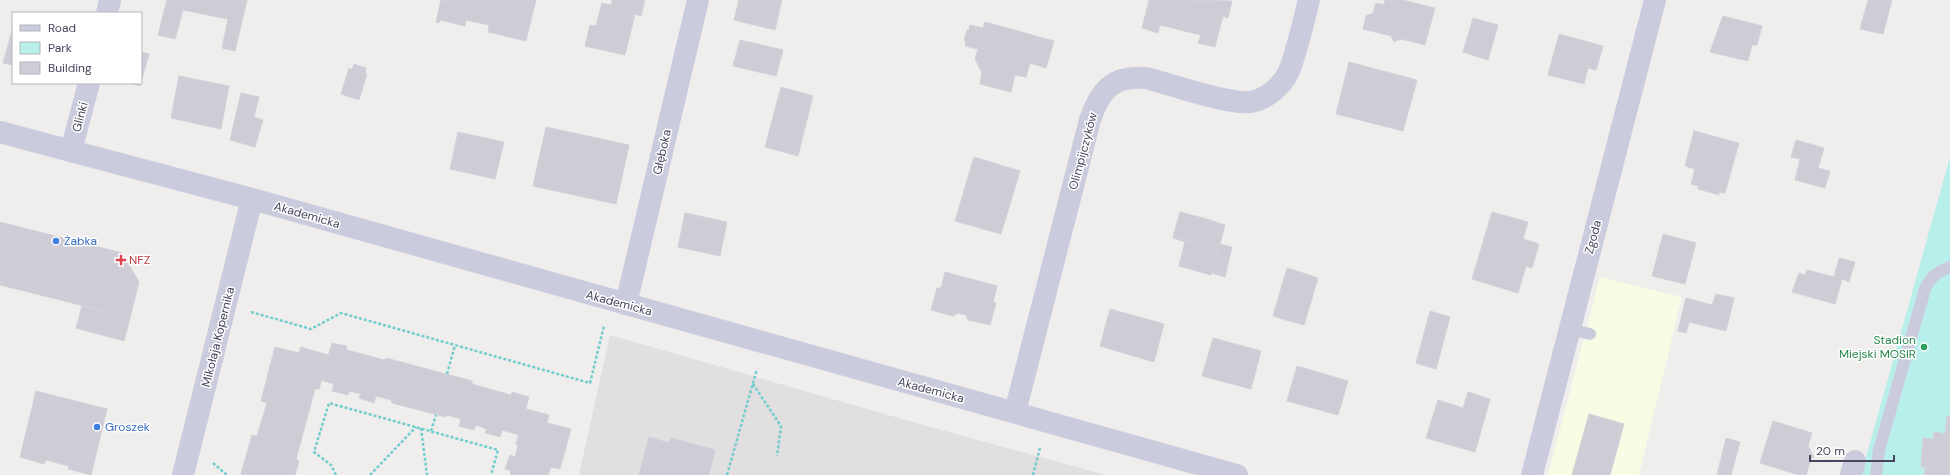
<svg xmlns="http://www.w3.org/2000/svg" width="1950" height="475" font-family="'DM Sans',sans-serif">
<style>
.commercial{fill:#f7fce5}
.education{fill:#e1dfdf}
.green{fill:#b9efea}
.building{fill:#ceccd5;stroke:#d2d1d9}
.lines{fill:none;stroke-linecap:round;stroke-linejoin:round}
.path{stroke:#71cdce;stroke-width:2.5;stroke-dasharray:3 2;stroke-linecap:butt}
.service{stroke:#cbcbde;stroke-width:12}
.minor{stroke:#cbcbde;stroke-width:22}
.tertiary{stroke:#cbcbde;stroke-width:22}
.shop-dot{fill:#3f7fe0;stroke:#fff;stroke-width:1.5}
.health-dot{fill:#e0444e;stroke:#fff;stroke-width:1.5}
.leisure-dot{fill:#2e9e5b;stroke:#fff;stroke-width:1.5}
.labels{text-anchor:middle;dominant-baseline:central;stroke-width:3;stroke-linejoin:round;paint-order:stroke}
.street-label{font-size:12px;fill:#45455b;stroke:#fff}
.shop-label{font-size:12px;fill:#366cbe;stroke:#fff;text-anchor:start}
.health-label{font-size:12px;fill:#be3a42;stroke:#fff;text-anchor:start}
.leisure-label{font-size:12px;fill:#27864d;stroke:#fff;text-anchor:end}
</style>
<rect width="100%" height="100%" fill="#f0eeed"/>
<path class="commercial" d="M 1600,277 L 1682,297 L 1639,475 L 1548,475 Z"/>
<path class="education" d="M 610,335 L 909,421 L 1106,475 L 579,475 Z"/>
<path class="green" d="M 1950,157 L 1950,475 L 1861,475 Z"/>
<path class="building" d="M 167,0 L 247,0 L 235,51 L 222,48 L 228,19 L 183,10 L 175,39 L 158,35 Z
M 441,0 L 536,0 L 526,41 L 488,32 L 489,25 L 466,20 L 465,26 L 440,20 L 439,23 L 436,22 Z
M 612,0 L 645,0 L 641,16 L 635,14 L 625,55 L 585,46 L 590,25 L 596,26 L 602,3 L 611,5 Z
M 739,0 L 782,0 L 775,30 L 734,20 Z
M 1149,0 L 1188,0 L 1180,30 L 1160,25 L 1158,33 L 1142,28 Z
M 1188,0 L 1232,1 L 1228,18 L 1223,16 L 1215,47 L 1198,43 L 1201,35 L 1180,30 Z
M 1385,0 L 1403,0 L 1435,8 L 1425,45 L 1401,39 L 1394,42 L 1391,36 L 1363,29 L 1366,16 L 1373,13 L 1376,3 L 1384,5 Z
M 1868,0 L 1892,0 L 1883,34 L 1860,29 Z
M 1723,16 L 1762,26 L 1757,45 L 1752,45 L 1748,61 L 1710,52 Z
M 1473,18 L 1498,25 L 1488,60 L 1463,52 Z
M 985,22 L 1054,41 L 1046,68 L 1030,63 L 1026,77 L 1015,75 L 1011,92 L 980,84 L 982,73 L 975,59 L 978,49 L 965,46 L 966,41 L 964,40 L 967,30 L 969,30 L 970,25 L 983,28 Z
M 13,27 L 13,65 L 3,63 Z
M 1559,34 L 1603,46 L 1596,70 L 1588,68 L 1584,84 L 1548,75 Z
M 740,40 L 783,50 L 776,76 L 733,66 Z
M 141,52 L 149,54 L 140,86 L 129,83 L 141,83 Z
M 1349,62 L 1417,80 L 1403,131 L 1336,114 Z
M 354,64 L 366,68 L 365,73 L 367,74 L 359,100 L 341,94 L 349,68 L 352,70 Z
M 179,76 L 229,86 L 221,129 L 171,118 Z
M 781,87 L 813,96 L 798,156 L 765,147 Z
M 241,93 L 259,97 L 254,117 L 263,120 L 255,147 L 230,140 Z
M 546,127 L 629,145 L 616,204 L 533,186 Z
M 1694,131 L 1739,143 L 1725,193 L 1719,192 L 1719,195 L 1698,189 L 1698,186 L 1691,184 L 1695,169 L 1685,166 Z
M 458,132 L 504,142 L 495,179 L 450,169 Z
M 1796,140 L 1824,148 L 1818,168 L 1830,171 L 1825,188 L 1795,180 L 1800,159 L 1791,157 Z
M 974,157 L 1020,171 L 1001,234 L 955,221 Z
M 1180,212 L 1207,219 L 1200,244 L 1173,237 Z
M 1492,212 L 1528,222 L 1523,239 L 1539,244 L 1532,268 L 1526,266 L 1518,293 L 1472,279 Z
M 685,213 L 727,222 L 720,256 L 678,247 Z
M 1207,219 L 1225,225 L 1220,244 L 1232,247 L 1225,277 L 1212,273 L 1218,249 L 1200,244 Z
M 0,222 L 122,253 L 139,282 L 129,322 L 88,311 L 89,308 L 112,313 L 124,264 L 0,233 Z
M 0,233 L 124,264 L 112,313 L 0,285 Z
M 1663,234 L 1696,243 L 1685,284 L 1652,276 Z
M 1173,237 L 1218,249 L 1211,275 L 1179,266 L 1185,242 L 1173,238 Z
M 1839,258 L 1855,262 L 1849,282 L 1842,279 L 1835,304 L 1792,292 L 1799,273 L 1805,275 L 1807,270 L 1834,277 Z
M 1287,268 L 1303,273 L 1289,321 L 1273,316 Z
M 945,272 L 997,286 L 993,302 L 996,303 L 990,325 L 968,320 L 966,315 L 958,313 L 953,316 L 931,310 L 937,288 L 941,288 Z
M 1303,273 L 1318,278 L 1304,325 L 1289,321 Z
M 1716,294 L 1734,298 L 1726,331 L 1689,322 L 1686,333 L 1678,331 L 1686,298 L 1712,305 Z
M 82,306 L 89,308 L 88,311 L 129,322 L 124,341 L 76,328 Z
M 1110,309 L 1164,324 L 1154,362 L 1100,346 Z
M 1430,311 L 1450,317 L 1436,369 L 1416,363 Z
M 1213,338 L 1261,351 L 1251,389 L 1202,376 Z
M 332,343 L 346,346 L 347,350 L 384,360 L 386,358 L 472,381 L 472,384 L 511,395 L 512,392 L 529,397 L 519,435 L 502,430 L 500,437 L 485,433 L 487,429 L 476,425 L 474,430 L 459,426 L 461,419 L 447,415 L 446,417 L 392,403 L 391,400 L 376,396 L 374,403 L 359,398 L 361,394 L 349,391 L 348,395 L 332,391 L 334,384 L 321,380 Z
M 275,347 L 299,353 L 301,347 L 328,355 L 319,389 L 315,389 L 296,459 L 299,461 L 295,475 L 245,475 L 241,474 L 252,435 L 257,436 L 267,403 L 261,401 Z
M 1297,366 L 1348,381 L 1338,415 L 1287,401 Z
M 36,391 L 107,409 L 91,475 L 68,469 L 69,466 L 46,460 L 44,464 L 20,457 Z
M 1468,392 L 1490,399 L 1475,452 L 1426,438 L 1438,400 L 1463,408 Z
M 526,409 L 549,415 L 547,423 L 571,429 L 560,469 L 551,467 L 548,475 L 510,475 L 511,471 L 505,469 L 510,455 L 515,457 L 518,445 L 516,444 Z
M 1589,414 L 1624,424 L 1610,475 L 1572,475 Z
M 1947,416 L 1950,416 L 1950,475 L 1924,475 L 1925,467 L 1921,467 L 1923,438 L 1933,439 L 1934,432 L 1945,434 Z
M 1773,421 L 1812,433 L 1808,446 L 1814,457 L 1811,459 L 1806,475 L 1799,475 L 1760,463 Z
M 649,437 L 669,443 L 671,438 L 715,450 L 709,475 L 639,475 Z
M 1726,438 L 1740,442 L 1731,475 L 1717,475 Z"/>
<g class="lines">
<path class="path" d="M 251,312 L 311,329 L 341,313 L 590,383 L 604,326
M 447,374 L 455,345
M 753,384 L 781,426 L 777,456
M 421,428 L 427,475
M 431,431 L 436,415
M 213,463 L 227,475
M 336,475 L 331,465 L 314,452 L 329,403 L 498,450 L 491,475
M 370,475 L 416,427
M 727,475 L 757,369
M 1033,475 L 1040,448"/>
<path class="service" d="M 1569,329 L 1590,334
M 1876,475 L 1879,450 L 1925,289 C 1931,276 1937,272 1950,267"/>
<path class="minor" d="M 0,132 L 71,151
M 626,304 L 698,0
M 1015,412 L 1090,120 C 1100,90 1113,75 1146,78 C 1170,84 1229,105 1250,102 C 1266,100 1283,85 1289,71 C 1298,48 1303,23 1309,0
M 1532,475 L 1655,0
M 1851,475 L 1855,461"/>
<path class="tertiary" d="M 107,13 L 110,0
M 89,83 L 71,151 L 252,199 L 1237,475
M 183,475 L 252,199"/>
</g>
<g class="shop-dot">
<circle cx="56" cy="241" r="4"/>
<circle cx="97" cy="427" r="4"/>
</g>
<path class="health-dot" d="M119 254h4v4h4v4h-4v4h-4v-4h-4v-4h4z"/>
<circle class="leisure-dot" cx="1924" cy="347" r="4"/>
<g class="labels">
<g class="street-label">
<text transform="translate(80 117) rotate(-75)">Glinki</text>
<text transform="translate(1083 151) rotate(-75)">Olimpijczyków</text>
<text transform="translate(662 152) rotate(-77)">Głęboka</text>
<text transform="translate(307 215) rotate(16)">Akademicka</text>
<text transform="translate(1593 237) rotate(-75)">Zgoda</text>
<text transform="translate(619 303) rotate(15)">Akademicka</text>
<text transform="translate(218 337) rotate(-76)">Mikołaja Kopernika</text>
<text transform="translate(931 390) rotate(15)">Akademicka</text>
</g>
<g class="shop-label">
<text x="64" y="241">Żabka</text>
<text x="105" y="427">Groszek</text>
</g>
<g class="health-label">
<text x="129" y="260">NFZ</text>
</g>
<g class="leisure-label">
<text x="1916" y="340">Stadion<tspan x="1916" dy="14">Miejski MOSIR</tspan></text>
</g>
</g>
<rect x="12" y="12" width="130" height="72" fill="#ffffff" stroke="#b5b5bd"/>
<rect x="20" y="25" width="20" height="6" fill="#cbcbde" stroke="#b5b5bd"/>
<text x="48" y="32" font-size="12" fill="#45455b">Road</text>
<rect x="20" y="42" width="20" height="12" fill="#b9efea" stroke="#b5b5bd"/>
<text x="48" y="52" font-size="12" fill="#45455b">Park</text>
<rect x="20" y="62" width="20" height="12" fill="#ceccd5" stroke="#b5b5bd"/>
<text x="48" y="72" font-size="12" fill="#45455b">Building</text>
<path d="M1810 455v6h84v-6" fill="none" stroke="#45455b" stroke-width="2"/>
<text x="1816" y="455" font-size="12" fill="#45455b" stroke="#ffffff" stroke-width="3" paint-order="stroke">20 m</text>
</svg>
